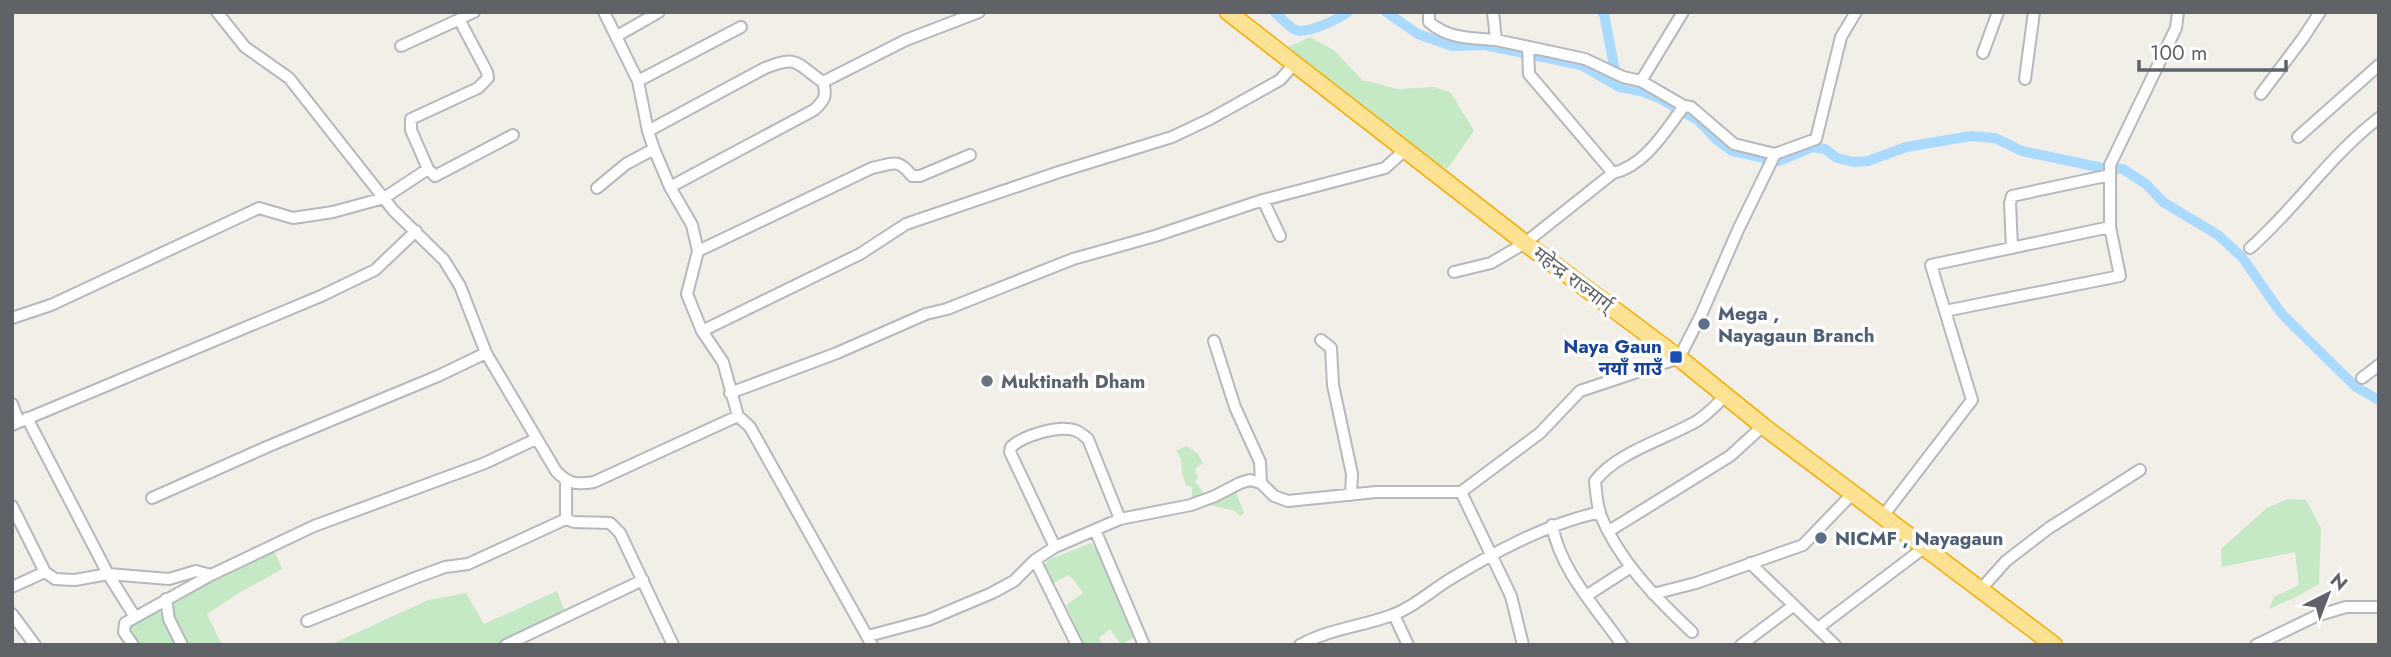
<svg xmlns="http://www.w3.org/2000/svg" width="2391" height="657" font-family="Jost,'Noto Sans Devanagari',sans-serif">
<style>
.grass{fill:#c5e8c5}
.lines{fill:none;stroke-linecap:round;stroke-linejoin:round}
.canal{stroke:#aadaff;stroke-width:10}
.minor-casing{stroke:#b5b8bc;stroke-width:14}
.highway-casing{stroke:#f9ab00;stroke-width:19}
.minor{stroke:#fff;stroke-width:10}
.highway{stroke:#fde293;stroke-width:16}
.service-dot{fill:#5c6f8a;stroke:#fff;stroke-width:2.5}
.transit-dot{fill:#1a4fb4;stroke:#fff;stroke-width:2.5}
.worship-dot{fill:#6b7280;stroke:#fff;stroke-width:2.5}
.labels{text-anchor:middle;dominant-baseline:central;stroke-width:7;stroke-linejoin:round;paint-order:stroke}
.street-label{font-size:19px;fill:#5f6368;stroke:#fff}
.service-label{font-size:19px;font-weight:bold;fill:#4e5e75;stroke:#fff;text-anchor:start}
.transit-label{font-size:19px;font-weight:bold;fill:#164399;stroke:#fff;text-anchor:end}
.worship-label{font-size:19px;font-weight:bold;fill:#5b616d;stroke:#fff;text-anchor:start}
</style>
<rect width="100%" height="100%" fill="#f1efe8"/>
<path class="grass" d="M 1310,37 L 1335,51 L 1362,80 L 1398,89 L 1434,87 L 1451,93 L 1474,131 L 1447,169 L 1412,150 L 1284,49 Z
M 1186,446 L 1197,453 L 1203,463 L 1195,469 L 1198,478 L 1195,482 L 1207,497 L 1192,497 L 1192,487 L 1186,485 L 1182,474 L 1181,459 L 1176,451 Z
M 1235,490 L 1244,513 L 1240,516 L 1235,511 L 1211,505 Z
M 2288,499 L 2306,500 L 2321,528 L 2319,584 L 2296,597 L 2269,609 L 2274,597 L 2299,585 L 2295,552 L 2222,567 L 2221,549 L 2267,508 Z
M 1091,543 L 1107,566 L 1134,637 L 1121,645 L 1110,629 L 1099,638 L 1102,645 L 1084,645 L 1066,605 L 1083,593 L 1074,580 L 1068,575 L 1052,584 L 1050,576 L 1043,566 L 1050,559 Z
M 274,550 L 282,569 L 239,593 L 207,614 L 222,645 L 187,645 L 171,615 L 169,601 Z
M 557,591 L 569,622 L 519,645 L 330,645 L 428,600 L 466,593 L 484,624 Z
M 160,609 L 180,645 L 137,645 L 126,627 Z"/>
<g class="lines">
<path class="canal" d="M 1275,12 C 1281,18 1288,27 1296,30 C 1308,34 1338,19 1348,12
M 1386,12 L 1418,34 L 1452,46 L 1485,45 L 1581,65 L 1619,87 L 1641,91 L 1659,98 L 1699,121 L 1717,140 L 1732,151 L 1779,161 L 1813,147 L 1825,149 L 1837,158 L 1854,162 L 1868,161 L 1906,147 L 1971,136 L 1995,138 L 2022,151 L 2103,168 L 2123,169 L 2146,184 L 2163,202 L 2218,235 L 2242,257 L 2281,313 L 2298,330 L 2356,387 L 2379,400
M 1602,12 L 1604,14 L 1617,81"/>
<defs>
<path id="minor" d="M 217,12 L 245,47 L 289,78 L 393,210 L 444,260 L 460,286 L 486,353 L 556,471 C 568,484 577,485 594,482 L 738,416 L 750,427 L 872,645
M 604,12 L 638,81 L 648,131 L 654,149 L 670,187 L 692,225 L 698,251 L 687,294 L 702,331 L 723,362 L 738,416
M 1429,12 L 1429,22 C 1448,39 1472,38 1496,40
M 1493,12 L 1496,40 L 1585,59 L 1623,77 L 1641,81 L 1684,106 L 1691,107 L 1734,144 L 1775,154
M 617,36 L 659,12
M 401,46 L 460,19
M 1528,47 L 1529,74 L 1613,173
M 1983,53 L 1998,12
M 2025,79 L 2034,12
M 638,81 L 741,27
M 1641,81 L 1683,12
M 2261,94 L 2303,38 L 2320,12
M 648,131 L 765,68 C 799,54 796,64 823,82 L 906,40 L 979,12
M 2298,137 L 2379,65
M 428,169 L 435,176 L 513,135
M 670,187 L 814,110 C 825,100 827,96 823,82
M 597,188 L 626,164 L 654,149
M 1263,200 L 1280,236
M 2012,248 L 2010,203 L 2012,196 L 2110,175
M 2250,248 C 2296,208 2330,155 2379,118
M 698,251 L 872,168 C 893,164 897,157 912,176 L 920,176 L 970,155
M 1454,272 L 1491,263 L 1525,243 L 1613,173 C 1645,166 1666,130 1684,106
M 1945,311 L 1931,265 L 2110,227
M 12,318 L 51,305 L 259,208 L 293,218 L 333,212 L 384,198 L 428,169 L 411,130 L 411,119 L 478,88 L 488,78 L 487,72 L 460,21 L 461,18 L 474,12
M 702,331 L 860,254 L 906,224 L 1059,172 L 1172,137 L 1210,119 L 1280,80 L 1295,63
M 1321,340 L 1331,348 L 1333,385 L 1352,474 L 1351,495
M 1214,341 L 1235,407 L 1260,462 L 1261,483
M 2362,378 L 2379,365
M 730,393 L 837,353 L 926,314 L 947,309 L 1073,259 L 1155,236 L 1263,200 L 1385,168 L 1406,149
M 12,404 L 19,422
M 27,418 L 108,574 L 135,617
M 12,425 L 321,296 L 375,270 L 416,231
M 566,482 L 566,519 L 574,522 L 610,523 L 620,533 L 673,645
M 1461,492 L 1511,596 L 1523,645
M 152,498 L 269,446 L 438,376 L 486,353
M 12,506 L 45,572
M 1883,516 L 1972,400 L 1945,311 L 2120,276 L 2110,227 L 2110,165 L 2176,28 L 2178,12
M 1552,525 C 1561,572 1596,607 1622,645
M 1095,530 L 1144,645
M 1609,531 L 1730,456 L 1763,426
M 1055,547 L 1010,452 L 1011,447 C 1023,436 1057,425 1074,430 C 1079,431 1083,435 1088,439 L 1120,519
M 1035,560 L 1077,645
M 1750,563 L 1835,645
M 12,587 L 45,572 L 55,579 L 75,580 L 108,574 L 169,579 L 196,571 L 211,575 L 314,526 L 485,463 L 536,439
M 1981,589 L 2006,561 L 2049,528 L 2140,470
M 1653,594 L 1696,583 L 1803,545 L 1853,493
M 1586,596 L 1631,567
M 166,599 L 169,619 L 182,645
M 12,614 L 35,645
M 1394,615 L 1408,645
M 307,621 L 415,578 L 445,567 L 468,564 L 566,519
M 1818,628 L 1925,547
M 1692,632 C 1656,598 1619,561 1600,514 C 1597,504 1596,492 1595,481 C 1617,452 1666,439 1697,421 C 1708,414 1717,404 1726,395
M 868,636 L 928,620 L 992,593 L 1014,581 L 1035,560 L 1055,547 L 1120,519 L 1191,505 L 1215,496 L 1240,483 L 1250,480 L 1261,483 L 1274,496 L 1288,501 L 1376,492 L 1461,492 L 1540,433 L 1580,391 L 1679,358 L 1701,315 L 1738,230 L 1775,154 L 1816,139 L 1841,37 L 1856,12
M 133,645 L 124,632 L 125,623 L 211,575
M 506,645 L 643,580
M 1300,645 C 1331,628 1361,627 1392,615 C 1413,608 1433,589 1452,578 C 1500,549 1545,525 1600,512
M 1741,645 L 1793,606
M 2256,645 L 2316,616 L 2346,607 L 2379,607"/>
<path id="highway" d="M 1228,12 L 1525,243 L 1679,358 L 1763,426 L 2054,645"/>
</defs>
<use href="#minor" class="minor-casing"/>
<use href="#highway" class="highway-casing"/>
<use href="#minor" class="minor"/>
<use href="#highway" class="highway"/>
</g>
<g class="service-dot">
<circle cx="1704" cy="324" r="7"/>
<circle cx="1821" cy="538" r="7"/>
</g>
<rect class="transit-dot" x="1669" y="350" width="14" height="14" rx="3.5"/>
<circle class="worship-dot" cx="987" cy="381" r="7"/>
<g class="labels">
<g class="street-label">
<text transform="translate(1573 279) rotate(37)">महेन्द्र राज्मार्ग्</text>
</g>
<g class="service-label">
<text x="1718" y="313">Mega ,<tspan x="1718" dy="22">Nayagaun Branch</tspan></text>
<text x="1835" y="538">NICMF , Nayagaun</text>
</g>
<g class="transit-label">
<text x="1662" y="346">Naya Gaun<tspan x="1662" dy="22">नयाँ गाउँ</tspan></text>
</g>
<g class="worship-label">
<text x="1001" y="381">Muktinath Dham</text>
</g>
</g>
<rect width="2391" height="657" fill="none" stroke="#5f6368" stroke-width="28"/>
<g transform="translate(2328 594) rotate(42)" stroke="#ffffff" stroke-width="5" paint-order="stroke">
<path d="M0-5L12 26L0 18L-12 26Z" fill="#5f6368"/>
<text y="-10" font-size="19" font-weight="bold" text-anchor="middle" fill="#5f6368">N</text>
</g>
<path d="M2139 60v10h147v-10" fill="none" stroke="#5f6368" stroke-width="3.5"/>
<text x="2150" y="60" font-size="21" fill="#5f6368" stroke="#ffffff" stroke-width="5" paint-order="stroke">100 m</text>
</svg>
